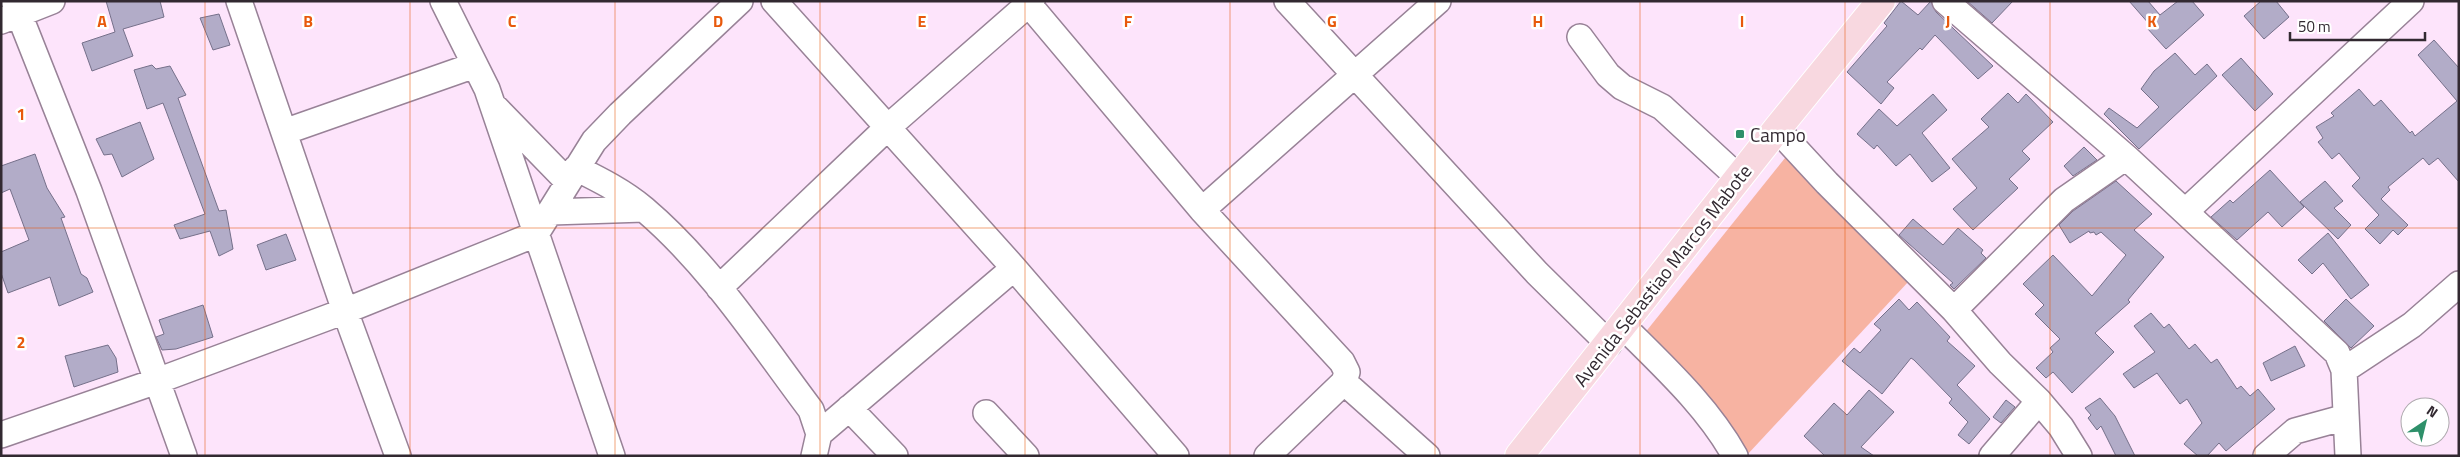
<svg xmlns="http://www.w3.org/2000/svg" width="2460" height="457" font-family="'Titillium Web',sans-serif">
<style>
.green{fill:#f7b3a2}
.building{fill:#b2acc8;stroke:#75708a}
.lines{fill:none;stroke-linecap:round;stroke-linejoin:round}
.minor-casing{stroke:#988297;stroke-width:28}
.major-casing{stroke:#fff;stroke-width:30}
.minor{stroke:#fff;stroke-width:25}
.major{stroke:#f8d8e0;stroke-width:28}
.grid{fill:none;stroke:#e8590c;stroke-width:1;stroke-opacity:0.55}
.poi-dot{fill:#2e906a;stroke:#fff;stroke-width:2}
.labels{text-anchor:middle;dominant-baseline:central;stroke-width:5;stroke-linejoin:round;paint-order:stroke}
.poi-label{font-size:19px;fill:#322931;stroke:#fff;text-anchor:start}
.street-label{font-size:19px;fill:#322931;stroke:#fff}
.grid-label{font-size:16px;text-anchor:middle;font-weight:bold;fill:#e8590c;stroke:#fff;stroke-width:5;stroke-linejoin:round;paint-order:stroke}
</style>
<rect width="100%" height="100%" fill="#fde4fb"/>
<path class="green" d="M 1789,153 L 1909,281 L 1747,455 L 1640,339 Z"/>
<path class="building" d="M 106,1 L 160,1 L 164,17 L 123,29 L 133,56 L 92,71 L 82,43 L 115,32 Z
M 1901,1 L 1918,15 L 1931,1 L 1936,12 L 1993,66 L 1978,79 L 1935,35 L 1922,50 L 1920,48 L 1887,82 L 1894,88 L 1881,104 L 1847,72 L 1887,26 L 1884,23 Z
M 1967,1 L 2013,1 L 1992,23 Z
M 2129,1 L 2148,1 L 2160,15 L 2178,1 L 2192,1 L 2204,15 L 2166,49 L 2147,28 L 2150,25 Z
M 2261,1 L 2276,1 L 2289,17 L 2264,39 L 2244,16 Z
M 219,14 L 230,45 L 213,50 L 200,18 Z
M 2434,40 L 2459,68 L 2459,182 L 2438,158 L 2429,165 L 2423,158 L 2388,187 L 2390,190 L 2381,199 L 2408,225 L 2398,235 L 2393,230 L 2380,244 L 2365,229 L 2379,215 L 2352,186 L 2360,178 L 2339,153 L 2332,159 L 2318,142 L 2323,138 L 2316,127 L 2334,116 L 2331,113 L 2359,89 L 2374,106 L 2381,100 L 2410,133 L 2412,131 L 2415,136 L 2457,101 L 2418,55 Z
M 2175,53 L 2195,75 L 2207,64 L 2217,76 L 2139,149 L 2104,114 L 2109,108 L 2137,128 L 2159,107 L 2141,89 L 2154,71 Z
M 2241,58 L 2273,94 L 2255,111 L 2222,75 Z
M 152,65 L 156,69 L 170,66 L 186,95 L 178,98 L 219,211 L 226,210 L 233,249 L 219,256 L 210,231 L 180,239 L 174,225 L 205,214 L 163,103 L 147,109 L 134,70 Z
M 2008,93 L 2018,103 L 2026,94 L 2053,122 L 2022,151 L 2030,159 L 2009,179 L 2018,188 L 1973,230 L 1953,209 L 1977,188 L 1952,159 L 1989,127 L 1981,119 Z
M 1933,94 L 1947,110 L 1922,133 L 1950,168 L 1932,182 L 1910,154 L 1896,166 L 1877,145 L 1874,149 L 1857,134 L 1879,109 L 1897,126 Z
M 140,122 L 154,159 L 122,177 L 112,154 L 104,155 L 96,139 Z
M 2084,147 L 2097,160 L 2073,176 L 2064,166 Z
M 35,154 L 47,188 L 65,217 L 61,218 L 81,274 L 87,278 L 93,292 L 59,306 L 50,277 L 8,293 L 1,273 L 1,252 L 29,240 L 10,189 L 1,193 L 1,166 Z
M 2270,170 L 2304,207 L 2282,227 L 2268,212 L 2237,240 L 2211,217 L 2230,200 L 2233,203 Z
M 2116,181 L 2152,214 L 2134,230 L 2164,257 L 2128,300 L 2130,302 L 2095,333 L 2114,352 L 2072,393 L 2053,372 L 2046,378 L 2036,368 L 2053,352 L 2050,348 L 2060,339 L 2035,314 L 2044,305 L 2023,284 L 2053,255 L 2092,296 L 2126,255 L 2101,232 L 2096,235 L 2094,232 L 2090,233 L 2089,231 L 2070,243 L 2059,225 L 2073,211 Z
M 2325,181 L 2343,201 L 2334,208 L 2351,225 L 2338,239 L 2300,202 Z
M 1913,219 L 1943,245 L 1958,228 L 1983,250 L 1981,253 L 1986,258 L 1954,289 L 1950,285 L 1953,283 L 1899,235 Z
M 2328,233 L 2369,285 L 2351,299 L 2323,263 L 2312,274 L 2298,260 Z
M 286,234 L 296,260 L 266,270 L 257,245 Z
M 1899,299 L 1909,310 L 1917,302 L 1950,337 L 1947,341 L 1975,366 L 1957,385 L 1990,419 L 1969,444 L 1958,435 L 1968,422 L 1949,403 L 1952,399 L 1914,360 L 1911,358 L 1882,394 L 1842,361 L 1854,348 L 1860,353 L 1881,330 L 1874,324 Z
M 2346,299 L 2374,326 L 2351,348 L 2324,321 Z
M 203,305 L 213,337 L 176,349 L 162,350 L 156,337 L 164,334 L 159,320 Z
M 2151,313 L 2164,328 L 2169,324 L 2189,349 L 2195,344 L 2211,363 L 2217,359 L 2237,389 L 2241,386 L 2250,396 L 2258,389 L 2275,409 L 2226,451 L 2219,443 L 2207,456 L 2198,456 L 2184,444 L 2202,423 L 2187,399 L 2180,404 L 2157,373 L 2134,388 L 2123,374 L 2155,352 L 2134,326 Z
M 108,345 L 116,358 L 118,372 L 74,387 L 65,356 Z
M 2295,346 L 2305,366 L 2271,381 L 2263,363 Z
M 1869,390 L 1894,412 L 1861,447 L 1874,456 L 1825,456 L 1804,436 L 1834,403 L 1847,415 Z
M 2100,398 L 2115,416 L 2135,456 L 2116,456 L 2101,426 L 2097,430 L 2088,418 L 2091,415 L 2085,408 Z
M 2006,400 L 2015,407 L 2001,423 L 1993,417 Z"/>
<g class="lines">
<defs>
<path id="minor" d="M 14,1 L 19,14 L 52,1
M 239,1 L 345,311 L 398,456
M 443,1 L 487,89 L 612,456
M 774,1 L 1014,268 L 1176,456
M 1026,1 L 1202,210 L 1342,362 L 1347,372 L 1344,382 L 1267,456
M 1287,1 L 1537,273 L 1609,344
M 1945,1 L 2126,157 L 2337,353 L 2344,370 L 2348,456
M 1,21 L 19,14 L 89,191 L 184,456
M 1580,37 L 1608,75 L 1622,87 L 1662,107 L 1739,178
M 496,108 L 568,182
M 1777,129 L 1827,183 L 1954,310 L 2000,363 L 2039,401 L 2061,427 L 2079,456
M 284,132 L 475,65
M 576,168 C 600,180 624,192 644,209 C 710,265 759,341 811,410 L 819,434 L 814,456
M 1202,210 L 1438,1
M 2186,211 L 2411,1
M 551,212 L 644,209
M 719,288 L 887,128 L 1032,1
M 1954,310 L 2064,200 L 2126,157
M 1623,326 C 1663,366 1707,406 1735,456
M 2344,370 L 2412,325 L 2459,284
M 1344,382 L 1427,456
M 849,408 L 895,456
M 986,413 L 1026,456
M 819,434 L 1014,268
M 1,435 L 157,381 L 345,311 L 536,234 L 594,141 L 620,114 L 740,1
M 1992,456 L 2039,401
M 2266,456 L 2295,431 L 2346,417"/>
<path id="major" d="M 1519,456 L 1777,129 L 1881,1"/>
</defs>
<use href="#minor" class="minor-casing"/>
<use href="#major" class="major-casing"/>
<use href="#minor" class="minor"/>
<use href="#major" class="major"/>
</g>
<path class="grid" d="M 205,1 L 205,456M 410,1 L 410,456M 615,1 L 615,456M 820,1 L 820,456M 1025,1 L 1025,456M 1230,1 L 1230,456M 1435,1 L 1435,456M 1640,1 L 1640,456M 1845,1 L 1845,456M 2050,1 L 2050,456M 2255,1 L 2255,456M 1,228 L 2459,228"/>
<rect class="poi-dot" x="1735" y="129" width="10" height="10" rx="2.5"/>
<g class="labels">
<g class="poi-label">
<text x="1750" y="134">Campo</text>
</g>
<g class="street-label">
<text transform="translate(1662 275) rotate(-52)">Avenida Sebastiao Marcos Mabote</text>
</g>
</g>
<g class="grid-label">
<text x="102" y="27">A</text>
<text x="308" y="27">B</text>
<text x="512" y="27">C</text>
<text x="718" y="27">D</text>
<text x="922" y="27">E</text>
<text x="1128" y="27">F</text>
<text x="1332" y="27">G</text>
<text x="1538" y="27">H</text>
<text x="1742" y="27">I</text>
<text x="1948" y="27">J</text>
<text x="2152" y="27">K</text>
<text x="21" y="120">1</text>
<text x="21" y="348">2</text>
</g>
<rect width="2460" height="457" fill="none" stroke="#322931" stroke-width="5"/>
<g transform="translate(2425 422) rotate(35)"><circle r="24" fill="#ffffff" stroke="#ada9ad"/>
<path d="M0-4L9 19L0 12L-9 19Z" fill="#2e906a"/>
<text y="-8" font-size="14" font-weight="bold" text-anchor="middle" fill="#322931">N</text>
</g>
<path d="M2290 32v8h135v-8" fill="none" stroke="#322931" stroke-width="2.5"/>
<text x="2298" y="32" font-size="15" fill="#322931" stroke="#ffffff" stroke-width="4" paint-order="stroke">50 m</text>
</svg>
